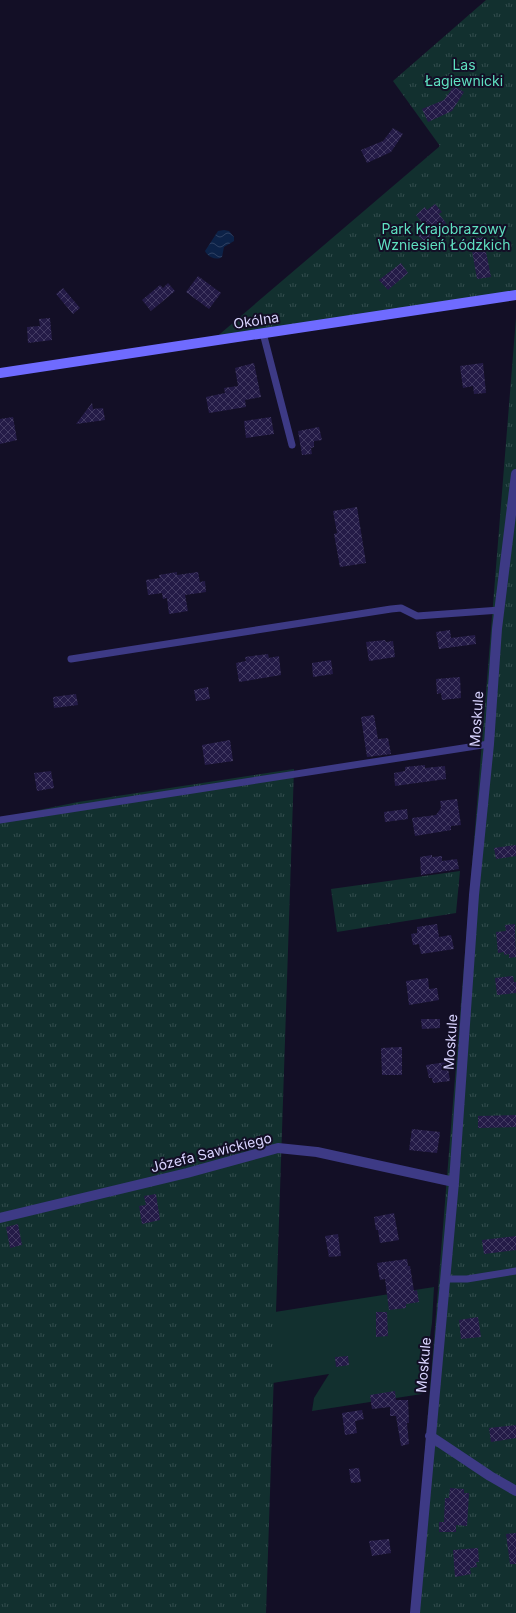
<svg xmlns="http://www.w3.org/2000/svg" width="516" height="1613" font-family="Inter,sans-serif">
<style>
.green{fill:#12302f}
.park{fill:url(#park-tufts)}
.water{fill:url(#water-waves)}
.building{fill:url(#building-cross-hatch)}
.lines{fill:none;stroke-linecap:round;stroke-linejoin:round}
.lane{stroke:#3d3a85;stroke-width:7}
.street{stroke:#3d3a85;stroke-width:10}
.secondary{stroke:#6f6bff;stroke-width:10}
.labels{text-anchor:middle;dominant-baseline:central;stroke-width:4;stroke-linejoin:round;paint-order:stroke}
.park-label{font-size:14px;fill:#5fe0c0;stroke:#130f26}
.street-label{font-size:14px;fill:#d9d4ff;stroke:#130f26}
</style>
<defs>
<pattern id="park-tufts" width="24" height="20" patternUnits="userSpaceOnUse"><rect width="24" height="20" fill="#12302f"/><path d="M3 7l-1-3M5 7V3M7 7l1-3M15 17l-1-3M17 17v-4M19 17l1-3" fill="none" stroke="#344d4e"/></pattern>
<pattern id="water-waves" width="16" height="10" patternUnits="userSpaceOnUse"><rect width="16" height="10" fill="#0c2248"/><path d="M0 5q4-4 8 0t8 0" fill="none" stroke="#2f4163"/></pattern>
<pattern id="building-cross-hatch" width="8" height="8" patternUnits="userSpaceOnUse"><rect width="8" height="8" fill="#241b47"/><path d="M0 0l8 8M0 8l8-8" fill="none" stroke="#433b63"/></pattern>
</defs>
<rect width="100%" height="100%" fill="#130f26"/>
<path class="green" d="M 434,1287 L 432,1323 L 422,1394 L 312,1411 L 314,1398 L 329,1374 L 248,1387 L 172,1328 Z"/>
<path class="park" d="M 486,0 L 516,0 L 516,298 L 207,345 L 440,146 L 393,81 Z
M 516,318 L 516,1613 L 412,1613 Z
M 294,769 L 266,1613 L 0,1613 L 0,818 L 78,802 Z
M 460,871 L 456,913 L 337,932 L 331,889 Z"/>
<path class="water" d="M 224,230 L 229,231 L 234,237 L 234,241 L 224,247 L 222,257 C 216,261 208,257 205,251 L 218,231 Z"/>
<path class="building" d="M 454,86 L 464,92 L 452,111 L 428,122 L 422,109 L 444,100 Z
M 393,128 L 403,134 L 391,152 L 367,163 L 361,150 L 383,141 Z
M 435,204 L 442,212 L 439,214 L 446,223 L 424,242 L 415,232 L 424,225 L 416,215 L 425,207 L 427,210 Z
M 483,237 L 491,277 L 477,279 L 470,239 Z
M 401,263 L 408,273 L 388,290 L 379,280 Z
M 198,276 L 221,293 L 209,309 L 186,292 Z
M 168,283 L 175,291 L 151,311 L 142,300 L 160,285 L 163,288 Z
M 63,288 L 80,308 L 73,314 L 56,294 Z
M 50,318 L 52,340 L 28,343 L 27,327 L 40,326 L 39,319 Z
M 254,363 L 261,397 L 245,400 L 246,407 L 209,413 L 206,397 L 225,393 L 224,388 L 238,386 L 235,368 Z
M 483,363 L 486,393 L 474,394 L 473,386 L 463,388 L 460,366 Z
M 92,403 L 93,409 L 103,408 L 105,420 L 76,424 Z
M 13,417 L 17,440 L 0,444 L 0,419 Z
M 271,417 L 274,434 L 246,438 L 244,421 Z
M 319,427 L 322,440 L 314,441 L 314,447 L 311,448 L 312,454 L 302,455 L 298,431 Z
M 357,507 L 366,563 L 340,567 L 334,534 L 337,533 L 333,511 Z
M 177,572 L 177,575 L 198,572 L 200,582 L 205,581 L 206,592 L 185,595 L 188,611 L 169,614 L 167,598 L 163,599 L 162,593 L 148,595 L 146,580 L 160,578 L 159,575 Z
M 450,630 L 451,638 L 475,635 L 476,644 L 439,649 L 436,632 Z
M 385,640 L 386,642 L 393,641 L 395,657 L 369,661 L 366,642 Z
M 268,654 L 269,658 L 279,656 L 281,675 L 239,682 L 236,663 L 246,661 L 245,657 Z
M 331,660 L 333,674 L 313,677 L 312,663 Z
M 460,677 L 461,698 L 442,700 L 441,693 L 437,694 L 436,679 Z
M 208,687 L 210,699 L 196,701 L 194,690 Z
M 76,694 L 78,705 L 54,708 L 53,697 Z
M 374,715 L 378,739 L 388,738 L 391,754 L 367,757 L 361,717 Z
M 230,740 L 233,761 L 205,765 L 202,745 Z
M 425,765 L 425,768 L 445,766 L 446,779 L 395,786 L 394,773 L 405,771 L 405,767 Z
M 51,771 L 54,788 L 37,791 L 34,773 Z
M 457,799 L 461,825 L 451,826 L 451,830 L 415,836 L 412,818 L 436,815 L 441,808 L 440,801 Z
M 407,809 L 408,819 L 385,822 L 384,812 Z
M 516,845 L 516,856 L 496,859 L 494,848 Z
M 432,855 L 432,857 L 442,856 L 442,861 L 457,859 L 459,869 L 421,875 L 420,857 Z
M 437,924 L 439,937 L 451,935 L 454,949 L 421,954 L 419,944 L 413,945 L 411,934 L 417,933 L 417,927 Z
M 515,924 L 516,957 L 509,958 L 509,954 L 504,955 L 504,952 L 498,953 L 496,932 L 506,931 L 505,925 Z
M 513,976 L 514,982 L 516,982 L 516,993 L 497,995 L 495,978 Z
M 428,978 L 429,989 L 437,988 L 439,1000 L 409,1005 L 406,981 Z
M 421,1019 L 440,1019 L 440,1028 L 422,1029 Z
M 402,1047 L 402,1075 L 382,1075 L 381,1048 Z
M 447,1062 L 450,1081 L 433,1083 L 432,1078 L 429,1078 L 426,1065 Z
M 516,1115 L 516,1127 L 478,1128 L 478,1116 Z
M 412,1129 L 440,1132 L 437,1153 L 409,1150 Z
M 156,1194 L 160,1220 L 142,1224 L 139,1206 L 146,1205 L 144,1196 Z
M 394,1213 L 399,1240 L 380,1243 L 378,1230 L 376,1230 L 374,1217 Z
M 18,1224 L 22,1245 L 10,1248 L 6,1227 Z
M 338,1234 L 341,1256 L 329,1257 L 325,1236 Z
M 516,1236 L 516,1250 L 484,1254 L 482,1240 Z
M 407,1259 L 408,1266 L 410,1266 L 414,1291 L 417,1290 L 419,1302 L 406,1304 L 406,1308 L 389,1310 L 385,1279 L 380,1280 L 377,1263 Z
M 376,1312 L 387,1312 L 388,1336 L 376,1337 Z
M 478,1317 L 481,1337 L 461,1339 L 459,1320 Z
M 348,1356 L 349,1365 L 336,1367 L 335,1357 Z
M 395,1391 L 396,1400 L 408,1400 L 409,1423 L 407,1423 L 409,1444 L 401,1446 L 396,1416 L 390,1416 L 390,1407 L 372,1409 L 370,1395 Z
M 362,1410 L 364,1419 L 355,1421 L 357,1433 L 345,1435 L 342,1413 Z
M 516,1425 L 516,1438 L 491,1442 L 489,1428 Z
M 359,1468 L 361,1482 L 351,1483 L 349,1469 Z
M 450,1488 L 464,1489 L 464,1493 L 469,1493 L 467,1526 L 456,1525 L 456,1532 L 439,1532 L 439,1522 L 444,1522 L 445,1498 L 449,1498 Z
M 516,1533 L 516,1564 L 510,1564 L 506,1534 Z
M 389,1539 L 391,1553 L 372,1556 L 369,1541 Z
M 478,1548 L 479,1562 L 476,1562 L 477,1567 L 470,1568 L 471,1574 L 455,1577 L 453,1550 Z"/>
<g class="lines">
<path class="lane" d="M 263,333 L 292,445
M 71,659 L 391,609 L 401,608 L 417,616 L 500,610
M 0,820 L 489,744
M 445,1279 L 467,1279 L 516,1271"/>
<path class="street" d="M 0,1218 L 187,1173 L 278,1148 L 317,1152 L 454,1182
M 430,1436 L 490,1476 L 516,1491
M 415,1613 L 454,1182 L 474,895 L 489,744 L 497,629 L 516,474"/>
<path class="secondary" d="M 0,373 L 516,295"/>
</g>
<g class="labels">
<g class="park-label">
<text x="464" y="64">Las<tspan x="464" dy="16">Łagiewnicki</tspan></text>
<text x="444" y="228">Park Krajobrazowy<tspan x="444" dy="16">Wzniesień Łódzkich</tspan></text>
</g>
<g class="street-label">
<text transform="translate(256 320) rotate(-9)">Okólna</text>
<text transform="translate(476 719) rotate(-86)">Moskule</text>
<text transform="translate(450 1042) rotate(-86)">Moskule</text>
<text transform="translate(211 1152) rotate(-14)">Józefa Sawickiego</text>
<text transform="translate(423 1365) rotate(-85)">Moskule</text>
</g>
</g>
</svg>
